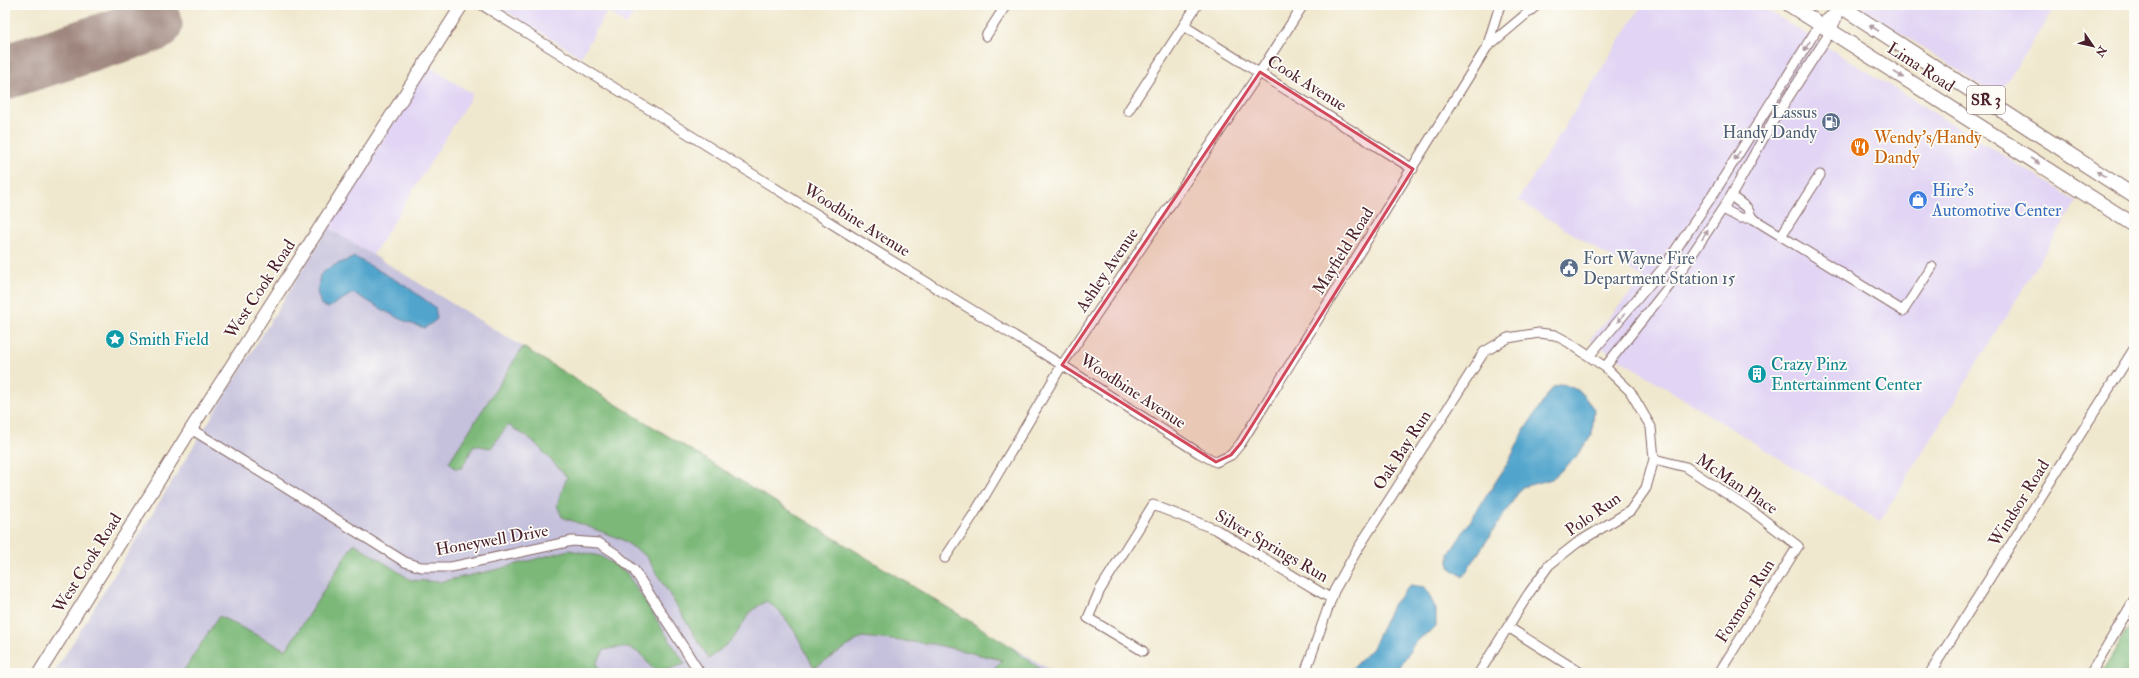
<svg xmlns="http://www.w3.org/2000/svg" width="2139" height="678" font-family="'IM FELL Double Pica',serif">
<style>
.built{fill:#e1d4f4}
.industrial{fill:#c5c0db}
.forest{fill:#7bb878;stroke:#626c52}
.water{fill:#51a4cc;stroke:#4e627c}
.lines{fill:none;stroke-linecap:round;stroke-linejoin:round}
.runway{stroke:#9d847c;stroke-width:55}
.minor-casing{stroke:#846564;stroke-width:11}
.major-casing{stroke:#846564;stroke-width:14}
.highway-casing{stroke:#846564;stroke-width:16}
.minor{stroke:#fff;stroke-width:9}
.major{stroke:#fff;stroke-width:12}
.highway{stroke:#fff;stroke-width:14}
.oneway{fill:#ae9aa0}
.marked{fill:#d1495b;fill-opacity:0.2;stroke:#d1495b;stroke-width:3;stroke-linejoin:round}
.labels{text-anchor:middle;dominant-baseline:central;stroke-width:3.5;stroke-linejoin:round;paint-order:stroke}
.shield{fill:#fdfcf7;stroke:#806168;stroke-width:1}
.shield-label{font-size:16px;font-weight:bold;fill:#4a1f2b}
.street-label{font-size:17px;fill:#4a1f2b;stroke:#fdfcf7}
.service-label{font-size:17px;fill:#4e5e75;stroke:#fdfcf7;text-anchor:end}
.food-label{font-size:17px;fill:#c56008;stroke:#fdfcf7;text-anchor:start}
.shop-label{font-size:17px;fill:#366cbe;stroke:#fdfcf7;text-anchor:start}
.culture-label{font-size:17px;fill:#0d838f;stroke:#fdfcf7;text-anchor:start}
</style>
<rect width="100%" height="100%" fill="#fdfcf7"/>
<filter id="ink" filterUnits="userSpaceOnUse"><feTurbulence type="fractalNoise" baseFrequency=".025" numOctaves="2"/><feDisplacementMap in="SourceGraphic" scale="8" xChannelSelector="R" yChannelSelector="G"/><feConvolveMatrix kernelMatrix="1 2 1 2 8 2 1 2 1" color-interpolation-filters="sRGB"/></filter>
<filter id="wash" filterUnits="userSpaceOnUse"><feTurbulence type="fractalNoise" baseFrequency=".012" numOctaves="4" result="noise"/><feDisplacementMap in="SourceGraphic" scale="16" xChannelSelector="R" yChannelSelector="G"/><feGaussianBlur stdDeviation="0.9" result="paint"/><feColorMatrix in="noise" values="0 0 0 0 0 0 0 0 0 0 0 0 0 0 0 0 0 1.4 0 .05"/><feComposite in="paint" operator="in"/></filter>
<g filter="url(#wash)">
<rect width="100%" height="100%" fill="#f0e8ce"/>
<path class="built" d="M 496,5 L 639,5 L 626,25 L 607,11 L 581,57 Z
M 1642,5 L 1759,5 L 2077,201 L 1880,521 L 1589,340 L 1644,278 L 1518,200 Z
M 1858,5 L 2057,5 L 1997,96 Z
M 428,66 L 473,94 L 373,255 L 328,228 Z"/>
<path class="industrial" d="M 328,228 L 373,255 L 1055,673 L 54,673 Z"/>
<path class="forest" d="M 523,347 L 1007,644 L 1045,673 L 991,673 L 1002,660 L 933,644 L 862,637 L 814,668 C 801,644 790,616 766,601 L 751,611 L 733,639 L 709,659 L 646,556 L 621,539 L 562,517 L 557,505 L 567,477 L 532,440 L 508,425 L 491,448 L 474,445 L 462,468 L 456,469 L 449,462 Z
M 354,543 L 411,580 L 439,582 L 495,570 L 569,550 L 600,556 L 626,572 L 685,664 L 658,673 C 649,667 648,661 641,655 C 630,645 617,647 604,650 L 596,664 L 601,673 L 569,673 L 554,668 L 550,673 L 182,673 L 219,616 L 286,650 Z
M 2134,619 L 2134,673 L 2101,673 Z"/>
<path class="water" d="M 355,257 L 406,286 L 435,307 L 437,319 L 425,328 C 399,322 377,305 353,293 L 328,308 L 321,305 L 317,292 L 320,275 L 330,267 Z
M 1563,384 L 1580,391 L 1594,409 L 1592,435 L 1575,458 L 1552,479 L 1522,487 L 1463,577 L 1449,567 L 1449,554 L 1509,461 L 1525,429 L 1553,387 Z
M 1410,585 L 1425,587 L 1436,609 L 1436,627 L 1416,641 L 1396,673 L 1347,673 L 1372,648 L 1392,606 Z"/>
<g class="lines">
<path class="runway" d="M 5,72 L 155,24"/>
</g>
</g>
<g filter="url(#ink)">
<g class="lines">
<defs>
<path id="minor" d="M 482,5 L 866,245 L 1062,365 L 1199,453 L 1216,462 L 1231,455 L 1241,443 L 1487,47 L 1500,5
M 1184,26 L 1413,169
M 986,36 L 1006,5
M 1487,47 L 1537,5
M 1128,111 L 1197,5
M 1731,196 L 1747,208 L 1752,218
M 1723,209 L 1740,218 L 1752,218 L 1903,311 L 1932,267
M 1781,236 L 1820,175
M 1589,356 L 1664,267 L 1714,193 L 1820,24 L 1840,8
M 1605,367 L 1681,271 L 1731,196 L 1773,121 L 1831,31 L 1843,5
M 191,429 L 405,562 L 421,567 L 451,567 L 572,541 L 599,543 L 616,554 L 634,570 L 700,673
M 1654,459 L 1686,467 L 1751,510 L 1798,546 L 1719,673
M 945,558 L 974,514 L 1062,365 L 1260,72 L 1303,5
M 1508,627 L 1581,673
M 1143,651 L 1088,618 L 1100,590 L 1153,505 L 1217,530 L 1330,598
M 1305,673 L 1334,591 L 1357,550 L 1484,352 L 1508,338 L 1539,333 L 1555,335 L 1568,342 L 1605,367 L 1630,391 L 1651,427 L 1654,459 L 1646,488 L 1630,511 L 1577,543 L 1549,565 L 1529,593 L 1479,673
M 1930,673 L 2134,349
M 2091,673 L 2134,600"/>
<path id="major" d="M 39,673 L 191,429 L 462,5"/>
<path id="highway" d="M 1790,5 L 2134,225
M 1839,5 L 2134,196"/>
</defs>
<use href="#minor" class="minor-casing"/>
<use href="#major" class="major-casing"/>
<use href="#highway" class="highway-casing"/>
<use href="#minor" class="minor"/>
<use href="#major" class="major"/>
<use href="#highway" class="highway"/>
</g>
<defs><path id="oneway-solid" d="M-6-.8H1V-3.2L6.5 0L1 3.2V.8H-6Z"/></defs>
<g class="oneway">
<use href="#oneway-solid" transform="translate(1874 28) rotate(-147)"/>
<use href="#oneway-solid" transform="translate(1807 46) rotate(122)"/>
<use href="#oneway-solid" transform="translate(1899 75) rotate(33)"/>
<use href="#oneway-solid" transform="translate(1737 156) rotate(122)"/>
<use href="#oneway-solid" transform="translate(2035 161) rotate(33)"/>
<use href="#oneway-solid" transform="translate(2101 174) rotate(-147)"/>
<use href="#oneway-solid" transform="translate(1705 235) rotate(-56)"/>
<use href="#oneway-solid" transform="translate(1621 318) rotate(131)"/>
</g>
</g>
<path class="marked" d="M 1260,72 L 1413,169 L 1241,443 L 1231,455 L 1216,462 L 1062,365 Z"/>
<defs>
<symbol id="fuel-disc" viewBox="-11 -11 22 22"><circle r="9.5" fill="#5c6f8a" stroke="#fdfcf7"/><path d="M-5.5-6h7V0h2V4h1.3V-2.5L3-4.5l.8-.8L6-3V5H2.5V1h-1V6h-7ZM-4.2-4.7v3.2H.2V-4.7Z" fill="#fff"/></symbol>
<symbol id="restaurant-disc" viewBox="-11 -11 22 22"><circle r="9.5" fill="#e8710a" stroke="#fdfcf7"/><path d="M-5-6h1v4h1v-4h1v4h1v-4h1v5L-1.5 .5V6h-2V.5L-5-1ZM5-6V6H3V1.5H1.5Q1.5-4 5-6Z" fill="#fff"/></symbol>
<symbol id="shop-disc" viewBox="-11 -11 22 22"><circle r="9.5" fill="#3f7fe0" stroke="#fdfcf7"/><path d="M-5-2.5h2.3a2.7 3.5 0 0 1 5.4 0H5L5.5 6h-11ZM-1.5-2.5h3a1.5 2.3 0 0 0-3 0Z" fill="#fff"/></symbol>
<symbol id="civic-disc" viewBox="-11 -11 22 22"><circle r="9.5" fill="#5c6f8a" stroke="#fdfcf7"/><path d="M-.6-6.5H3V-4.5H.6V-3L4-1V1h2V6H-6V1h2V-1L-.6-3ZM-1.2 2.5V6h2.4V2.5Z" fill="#fff"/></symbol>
<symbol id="sight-disc" viewBox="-11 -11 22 22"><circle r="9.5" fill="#0f9aa8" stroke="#fdfcf7"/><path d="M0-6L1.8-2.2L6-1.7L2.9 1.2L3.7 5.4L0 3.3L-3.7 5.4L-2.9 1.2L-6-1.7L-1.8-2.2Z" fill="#fff"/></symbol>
<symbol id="building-disc" viewBox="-11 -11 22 22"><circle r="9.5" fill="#0f9aa8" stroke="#fdfcf7"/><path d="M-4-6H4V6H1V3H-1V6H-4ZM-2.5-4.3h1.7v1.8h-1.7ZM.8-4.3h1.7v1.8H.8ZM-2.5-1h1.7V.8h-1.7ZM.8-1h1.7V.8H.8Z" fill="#fff"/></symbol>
</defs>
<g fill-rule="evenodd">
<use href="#fuel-disc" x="1820" y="111" width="22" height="22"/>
<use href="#restaurant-disc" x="1849" y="136" width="22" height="22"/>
<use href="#shop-disc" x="1907" y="189" width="22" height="22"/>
<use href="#civic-disc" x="1558" y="257" width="22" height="22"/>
<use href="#sight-disc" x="104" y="328" width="22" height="22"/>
<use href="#building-disc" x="1746" y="363" width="22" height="22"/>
</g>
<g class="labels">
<rect class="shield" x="1967" y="86" width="38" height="28" rx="3"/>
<g class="shield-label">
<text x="1986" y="100">SR 3</text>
</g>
<g class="street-label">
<text transform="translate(1921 67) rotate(33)">Lima Road</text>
<text transform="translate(1307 83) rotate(32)">Cook Avenue</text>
<text transform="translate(857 220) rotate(32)">Woodbine Avenue</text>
<text transform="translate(1343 251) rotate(-58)">Mayfield Road</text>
<text transform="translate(1107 270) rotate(-56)">Ashley Avenue</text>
<text transform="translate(260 289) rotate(-57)">West Cook Road</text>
<text transform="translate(1133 391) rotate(33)">Woodbine Avenue</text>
<text transform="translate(1402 450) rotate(-57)">Oak Bay Run</text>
<text transform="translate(1737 484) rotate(34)">McMan Place</text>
<text transform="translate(2019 503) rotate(-58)">Windsor Road</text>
<text transform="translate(1593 514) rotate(-35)">Polo Run</text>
<text transform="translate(492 540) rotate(-10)">Honeywell Drive</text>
<text transform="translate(1272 546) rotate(30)">Silver Springs Run</text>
<text transform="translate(87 563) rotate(-58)">West Cook Road</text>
<text transform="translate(1745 601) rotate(-58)">Foxmoor Run</text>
</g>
<g class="service-label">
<text x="1817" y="112">Lassus<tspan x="1817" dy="20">Handy Dandy</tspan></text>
<text x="1583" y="258" text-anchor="start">Fort Wayne Fire<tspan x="1583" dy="20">Department Station 15</tspan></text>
</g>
<g class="food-label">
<text x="1874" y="137">Wendy's/Handy<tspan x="1874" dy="20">Dandy</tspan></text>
</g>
<g class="shop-label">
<text x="1932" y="190">Hire's<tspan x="1932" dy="20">Automotive Center</tspan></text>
</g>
<g class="culture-label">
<text x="129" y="339">Smith Field</text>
<text x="1771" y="364">Crazy Pinz<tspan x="1771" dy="20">Entertainment Center</tspan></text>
</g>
</g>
<rect width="2139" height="678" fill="none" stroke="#fdfcf7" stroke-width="20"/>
<g transform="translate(2093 46) rotate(124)" stroke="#fdfcf7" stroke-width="3" paint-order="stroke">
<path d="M0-3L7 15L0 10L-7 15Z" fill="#4a1f2b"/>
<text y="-6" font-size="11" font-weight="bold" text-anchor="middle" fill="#4a1f2b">N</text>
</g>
</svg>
